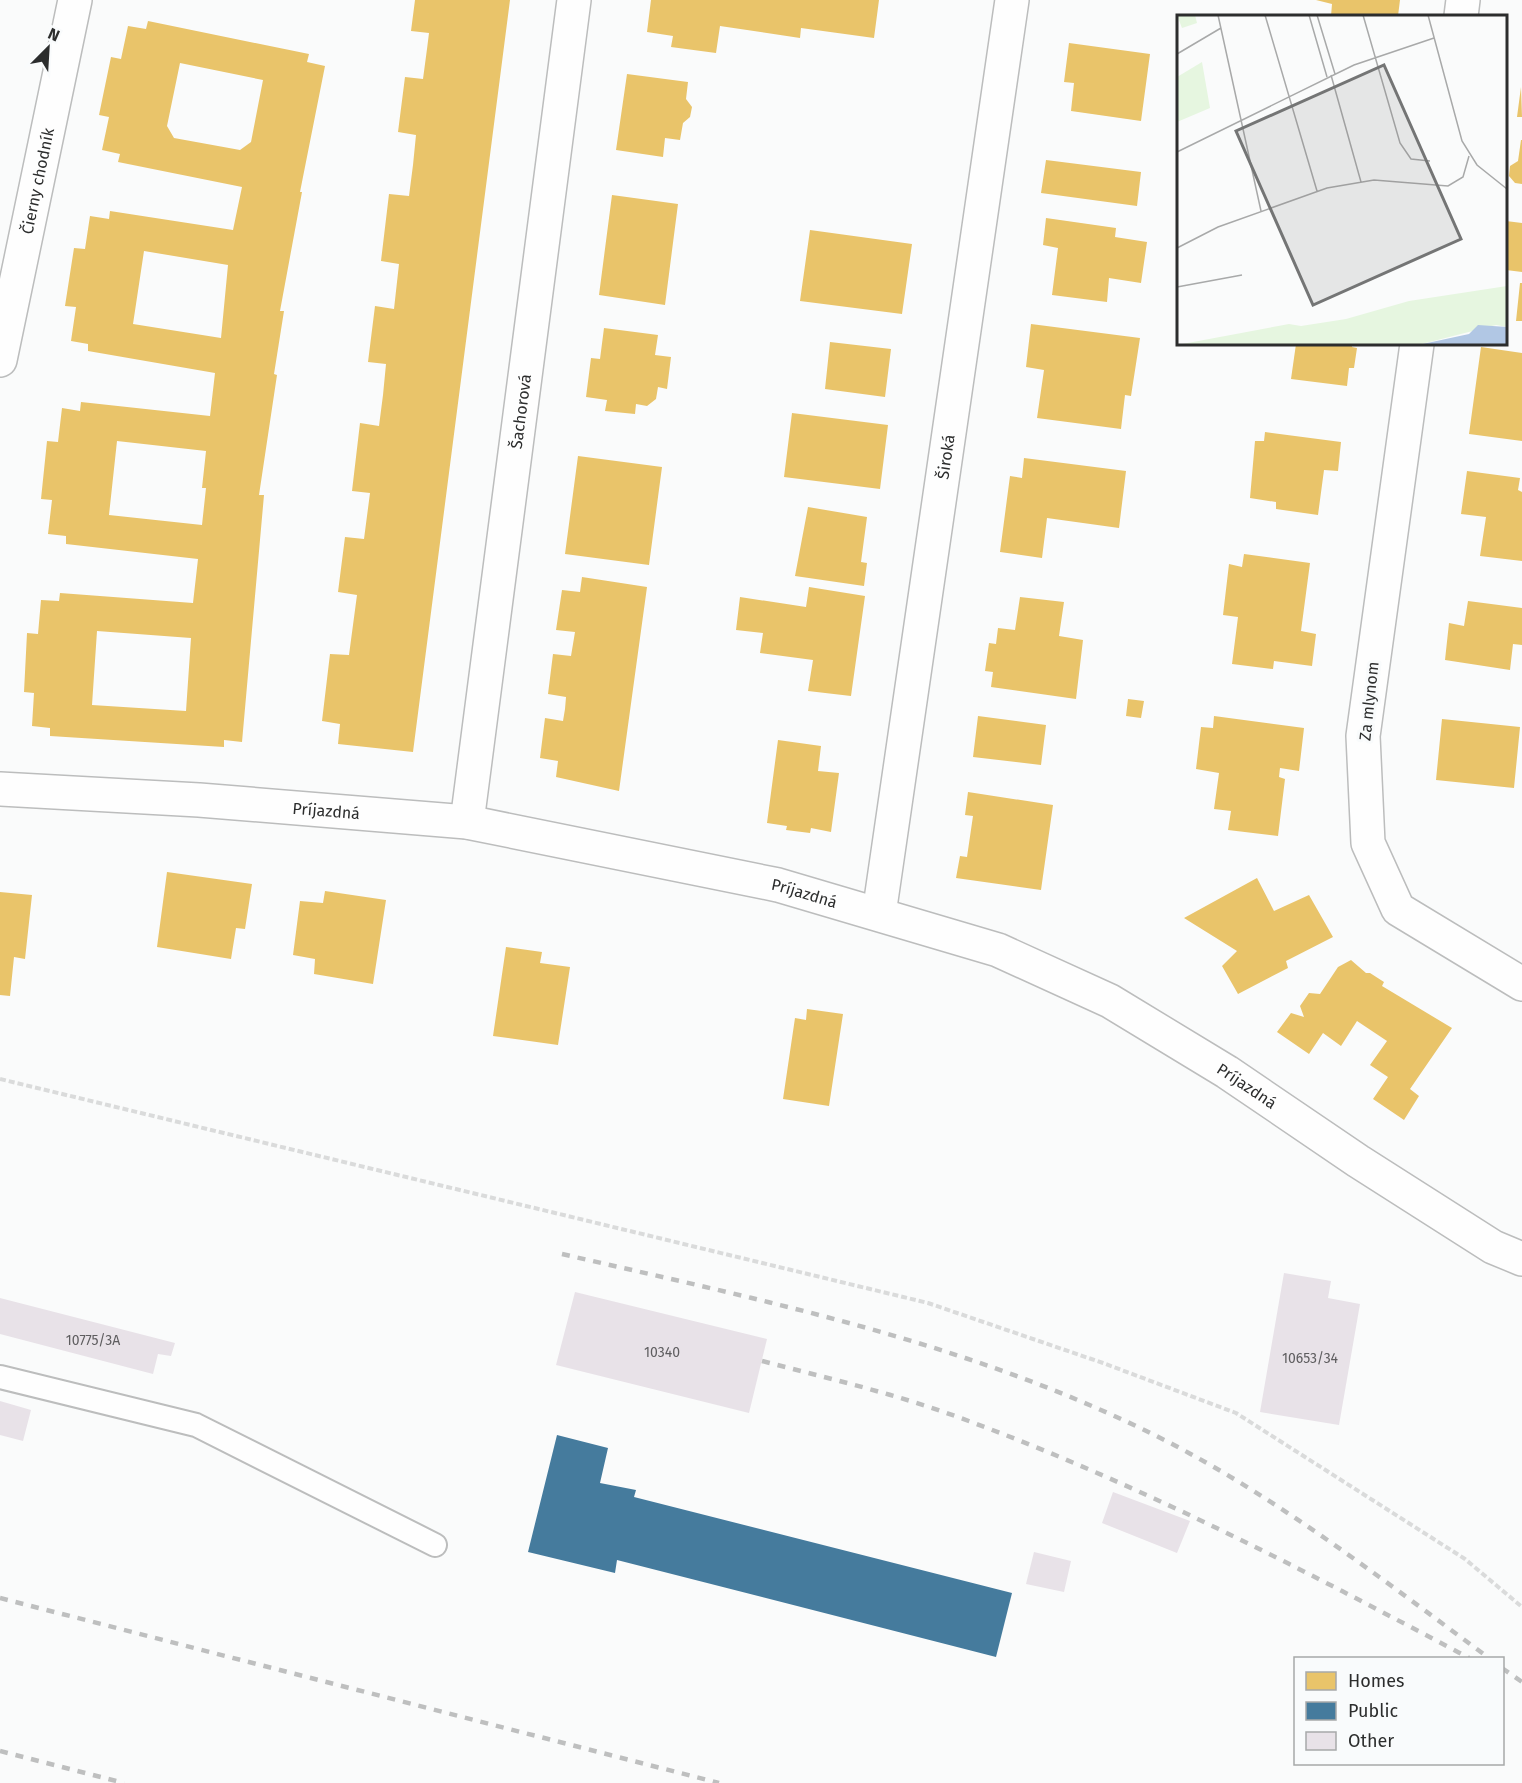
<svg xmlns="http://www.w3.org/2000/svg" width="1522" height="1783" font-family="'Fira Sans',sans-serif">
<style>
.homes{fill:#e9c46a;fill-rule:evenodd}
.public{fill:#457b9d}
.building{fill:#e8e2e8}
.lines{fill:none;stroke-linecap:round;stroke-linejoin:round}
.service-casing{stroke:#bcbdbd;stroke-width:26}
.minor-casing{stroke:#bcbdbd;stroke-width:36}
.path{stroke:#dadbdb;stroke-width:4;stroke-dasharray:6 3;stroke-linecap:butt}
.service{stroke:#fefefe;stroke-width:22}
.minor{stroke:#fefefe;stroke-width:33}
.rail{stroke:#bebfbf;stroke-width:4.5;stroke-dasharray:8 8;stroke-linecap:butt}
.labels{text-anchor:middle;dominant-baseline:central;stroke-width:6;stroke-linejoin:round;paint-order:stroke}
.number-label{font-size:14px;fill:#5e5d5f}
.street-label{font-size:16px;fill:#2c2d2d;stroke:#f9fbfc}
.inset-road{fill:none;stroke:#a8a9a9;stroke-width:1.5}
.view{fill:#747575;fill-opacity:0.15;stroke:#747575;stroke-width:3}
.inset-edge{fill:none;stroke:#2c2d2d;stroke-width:3}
</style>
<rect width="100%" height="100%" fill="#fafbfb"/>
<path class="homes" d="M 415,0 L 510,0 L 413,752 L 338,744 L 340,724 L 322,721 L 330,654 L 349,655 L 357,595 L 338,592 L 345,537 L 364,539 L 370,493 L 352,491 L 360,423 L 379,426 L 383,395 L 386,364 L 368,362 L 375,306 L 394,309 L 399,264 L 381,261 L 389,194 L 409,196 L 413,165 L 416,135 L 398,132 L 405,77 L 423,79 L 427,49 L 429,33 L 411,31 Z
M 651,0 L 879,0 L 874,38 L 801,28 L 800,38 L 720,26 L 716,53 L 671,47 L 673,36 L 647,32 Z
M 1316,0 L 1400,0 L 1398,16 L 1331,16 L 1332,4 Z
M 148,21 L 309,54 L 307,62 L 325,66 L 300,192 L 302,192 L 280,311 L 284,311 L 274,374 L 277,375 L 259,495 L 264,495 L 242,742 L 224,740 L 224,747 L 50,736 L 50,728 L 32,726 L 34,693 L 24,692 L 27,633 L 38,634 L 41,600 L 59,601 L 60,593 L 193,603 L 198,559 L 66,544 L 66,536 L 48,534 L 52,500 L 41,499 L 47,441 L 58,442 L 62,408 L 80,411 L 81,402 L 210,416 L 215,373 L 88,351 L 88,344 L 71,341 L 76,307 L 65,306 L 74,248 L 85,249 L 90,216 L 109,219 L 110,211 L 233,230 L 242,187 L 118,162 L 120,154 L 102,150 L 109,117 L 99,115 L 111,57 L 121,59 L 128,26 L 146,29 ZM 180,63 L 263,80 L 251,142 L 240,150 L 174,138 L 167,126 ZM 144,251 L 228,265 L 221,338 L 133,324 ZM 117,441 L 206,451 L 202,488 L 206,488 L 202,525 L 109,515 ZM 97,631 L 191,638 L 186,711 L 92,705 Z
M 1069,43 L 1150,54 L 1141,121 L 1071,111 L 1074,83 L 1064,82 Z
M 627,74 L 688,82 L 686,99 L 692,107 L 690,117 L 683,123 L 680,140 L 665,138 L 663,157 L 616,150 Z
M 1521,87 L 1522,117 L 1517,117 Z
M 1521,140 L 1522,140 L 1522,184 L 1515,183 L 1509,176 L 1510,166 L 1518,161 Z
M 1046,160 L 1141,172 L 1137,206 L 1041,193 Z
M 612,195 L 678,204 L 665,305 L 599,295 Z
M 1046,218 L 1116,228 L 1115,237 L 1147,242 L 1141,283 L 1109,278 L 1107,302 L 1052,295 L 1058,248 L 1043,245 Z
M 1506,221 L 1522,223 L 1522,272 L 1506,270 Z
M 810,230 L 912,244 L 902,314 L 800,301 Z
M 1520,283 L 1522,283 L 1522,321 L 1516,321 Z
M 1031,324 L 1140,338 L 1131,396 L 1125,395 L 1121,429 L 1037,418 L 1044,370 L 1026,367 Z
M 604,328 L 658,335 L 655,355 L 671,357 L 667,389 L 658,387 L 656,399 L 647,406 L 636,404 L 635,414 L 605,411 L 607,400 L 586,397 L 591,358 L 600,359 Z
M 830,342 L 891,349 L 885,397 L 825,389 Z
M 1296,344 L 1352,344 L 1352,347 L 1357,348 L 1354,368 L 1349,368 L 1347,386 L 1291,379 Z
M 1481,347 L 1522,353 L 1522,441 L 1469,434 Z
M 792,413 L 888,425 L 880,489 L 784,477 Z
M 1265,432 L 1341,442 L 1338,471 L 1324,470 L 1318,515 L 1276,509 L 1276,502 L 1250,498 L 1255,441 L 1264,441 Z
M 578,456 L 662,467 L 649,565 L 565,554 Z
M 1024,458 L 1126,471 L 1119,528 L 1047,518 L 1042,558 L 1000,552 L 1010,476 L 1022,478 Z
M 1467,471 L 1520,478 L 1518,490 L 1522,492 L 1522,561 L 1480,556 L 1486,517 L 1461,514 Z
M 808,507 L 867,517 L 861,562 L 867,563 L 864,586 L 795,576 Z
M 1244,554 L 1310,563 L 1301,631 L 1316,634 L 1312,666 L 1274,661 L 1273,669 L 1232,664 L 1238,617 L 1223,615 L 1229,564 L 1242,567 Z
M 582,577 L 647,587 L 619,791 L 556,777 L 558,761 L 540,758 L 545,718 L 563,721 L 565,709 L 566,697 L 548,694 L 553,654 L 571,656 L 575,632 L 556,630 L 562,590 L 580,592 Z
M 809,587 L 865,596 L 851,696 L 808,691 L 813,660 L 760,653 L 763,633 L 736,630 L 740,597 L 806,607 Z
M 1020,597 L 1064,602 L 1059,636 L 1083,640 L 1076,699 L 991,687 L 993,672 L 985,671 L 989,643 L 996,644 L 998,628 L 1015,630 Z
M 1468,601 L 1522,608 L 1522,645 L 1513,644 L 1510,670 L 1445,660 L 1449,623 L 1464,626 Z
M 1128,699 L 1144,701 L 1141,718 L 1126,716 Z
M 978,716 L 1046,725 L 1041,765 L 973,757 Z
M 1214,716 L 1304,728 L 1299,771 L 1280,768 L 1279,777 L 1285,779 L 1278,836 L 1228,830 L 1231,811 L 1214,809 L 1219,773 L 1196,769 L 1201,727 L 1213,728 Z
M 1442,719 L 1520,727 L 1514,788 L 1436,780 Z
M 778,740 L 821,746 L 818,771 L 839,773 L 831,832 L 811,828 L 810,833 L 786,830 L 787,826 L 767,823 Z
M 968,792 L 1053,805 L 1041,890 L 956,878 L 960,856 L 967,857 L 973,816 L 965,815 Z
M 167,872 L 252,884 L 245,929 L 236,928 L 231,959 L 157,947 Z
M 1257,878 L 1274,911 L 1309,895 L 1333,937 L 1286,961 L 1288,968 L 1238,994 L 1222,966 L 1237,951 L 1184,918 Z
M 325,891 L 386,900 L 373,984 L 314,974 L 315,959 L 293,955 L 300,901 L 323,903 Z
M 0,892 L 32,895 L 25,959 L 14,957 L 10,996 L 0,995 Z
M 506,947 L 542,952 L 540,963 L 570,967 L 558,1045 L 493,1036 Z
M 1351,960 L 1366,973 L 1370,973 L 1384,982 L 1382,986 L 1452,1028 L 1410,1089 L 1419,1096 L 1404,1120 L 1373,1099 L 1388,1077 L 1370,1065 L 1387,1041 L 1357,1021 L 1341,1046 L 1323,1033 L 1309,1054 L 1277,1032 L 1291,1013 L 1304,1017 L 1300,1006 L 1309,993 L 1320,994 L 1338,967 Z
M 807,1009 L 843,1014 L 829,1106 L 783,1099 L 795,1018 L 806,1020 Z"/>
<path class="public" d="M 557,1435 L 608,1448 L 600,1483 L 636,1490 L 634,1497 L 1012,1593 L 996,1657 L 617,1560 L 615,1573 L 528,1552 Z"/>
<path class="building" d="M 1284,1273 L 1331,1281 L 1328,1298 L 1360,1304 L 1339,1425 L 1260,1412 Z
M 575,1292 L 767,1339 L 749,1413 L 556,1365 Z
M 0,1298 L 175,1343 L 171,1356 L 158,1354 L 153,1374 L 0,1334 Z
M 0,1401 L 31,1410 L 23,1441 L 0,1435 Z
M 1113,1492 L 1190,1521 L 1177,1553 L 1102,1523 Z
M 1034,1552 L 1071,1561 L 1064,1592 L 1026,1584 Z"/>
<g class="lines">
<defs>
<path id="service" d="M 0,1377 L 196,1425 L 435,1545"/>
<g id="minor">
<path d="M 1461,16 L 1463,0"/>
<path d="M 1417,344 L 1363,736 L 1368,843 L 1398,909 L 1522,984"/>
<path id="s1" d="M 0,360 L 75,0"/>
<path id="s2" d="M 0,789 L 199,800 L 467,822 L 778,885 L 998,950 L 1110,1001 L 1227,1072 L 1358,1161 L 1493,1247 L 1522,1259"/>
<path id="s3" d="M 467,822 L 574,0"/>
<path id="s4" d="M 879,914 L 1012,0"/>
</g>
</defs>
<use href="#service" class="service-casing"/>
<use href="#minor" class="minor-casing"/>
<path class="path" d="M 0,1079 L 928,1303 L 1103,1363 L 1236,1413 L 1465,1559 L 1522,1607"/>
<use href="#service" class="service"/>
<use href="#minor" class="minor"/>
<path class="rail" d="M 562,1254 C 770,1302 982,1345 1174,1445 C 1286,1504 1387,1583 1489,1658
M 762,1361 C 827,1378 892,1393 955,1416 C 1134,1481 1302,1569 1469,1658
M 0,1598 L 719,1783
M 1502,1668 L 1522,1682
M 0,1751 L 124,1783"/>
</g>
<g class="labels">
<g class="number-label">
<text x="93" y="1340">10775/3A</text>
<text x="662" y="1352">10340</text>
<text x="1310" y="1358">10653/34</text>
</g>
<g class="street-label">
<text stroke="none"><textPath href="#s1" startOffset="183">Čierny chodník</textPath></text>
<text stroke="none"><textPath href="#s3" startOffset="414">Šachorová</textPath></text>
<text stroke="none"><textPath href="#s4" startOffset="462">Široká</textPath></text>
<text transform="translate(1369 701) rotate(-84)">Za mlynom</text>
<text stroke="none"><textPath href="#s2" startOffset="327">Príjazdná</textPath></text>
<text stroke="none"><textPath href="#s2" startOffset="813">Príjazdná</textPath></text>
<text stroke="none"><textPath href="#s2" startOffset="1299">Príjazdná</textPath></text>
</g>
</g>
<g transform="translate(1177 15)">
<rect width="330" height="330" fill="#fafbfb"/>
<path d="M 0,0 L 18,0 L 20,8 L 5,13 ZM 25,47 L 33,93 L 0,107 L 0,62 ZM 330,271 L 330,312 L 319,310 L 241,330 L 0,330 L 112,309 L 124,311 L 169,304 L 232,286 Z" fill="#e6f6e0"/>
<path d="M 301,310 L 330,312 L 330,330 L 241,330 L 292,319 Z" fill="#b1c7e4"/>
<path class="inset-road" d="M 41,0 L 84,196M 88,0 L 140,176M 132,0 L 150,62M 140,0 L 158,59M 186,0 L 223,128 L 234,144 L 253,146M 251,0 L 285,126 L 300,150 L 330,174M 0,39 L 44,13M 154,60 L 184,167M 0,137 L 177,50 L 257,23M 0,233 L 41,212 L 150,173 L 197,165 L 271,171 L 286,162 L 292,141M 0,272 L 65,260"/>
<path class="view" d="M 207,50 L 284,224 L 136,290 L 59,116 Z"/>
<rect width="330" height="330" class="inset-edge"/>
</g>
<rect x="1294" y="1657" width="210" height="108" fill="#f9fbfc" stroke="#a7a9a9" stroke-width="1.5"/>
<rect x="1306" y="1672" width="30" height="18" fill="#e9c46a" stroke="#a7a9a9" stroke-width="1.5"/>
<text x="1348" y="1687" font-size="18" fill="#2c2d2d">Homes</text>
<rect x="1306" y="1702" width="30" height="18" fill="#457b9d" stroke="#a7a9a9" stroke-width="1.5"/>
<text x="1348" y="1717" font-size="18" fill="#2c2d2d">Public</text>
<rect x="1306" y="1732" width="30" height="18" fill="#e8e2e8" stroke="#a7a9a9" stroke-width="1.5"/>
<text x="1348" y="1747" font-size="18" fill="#2c2d2d">Other</text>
<g transform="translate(48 48) rotate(24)" stroke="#f9fbfc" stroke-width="4.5" paint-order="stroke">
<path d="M0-4.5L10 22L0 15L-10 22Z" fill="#2c2d2d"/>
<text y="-9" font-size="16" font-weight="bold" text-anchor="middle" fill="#2c2d2d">N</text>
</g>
</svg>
